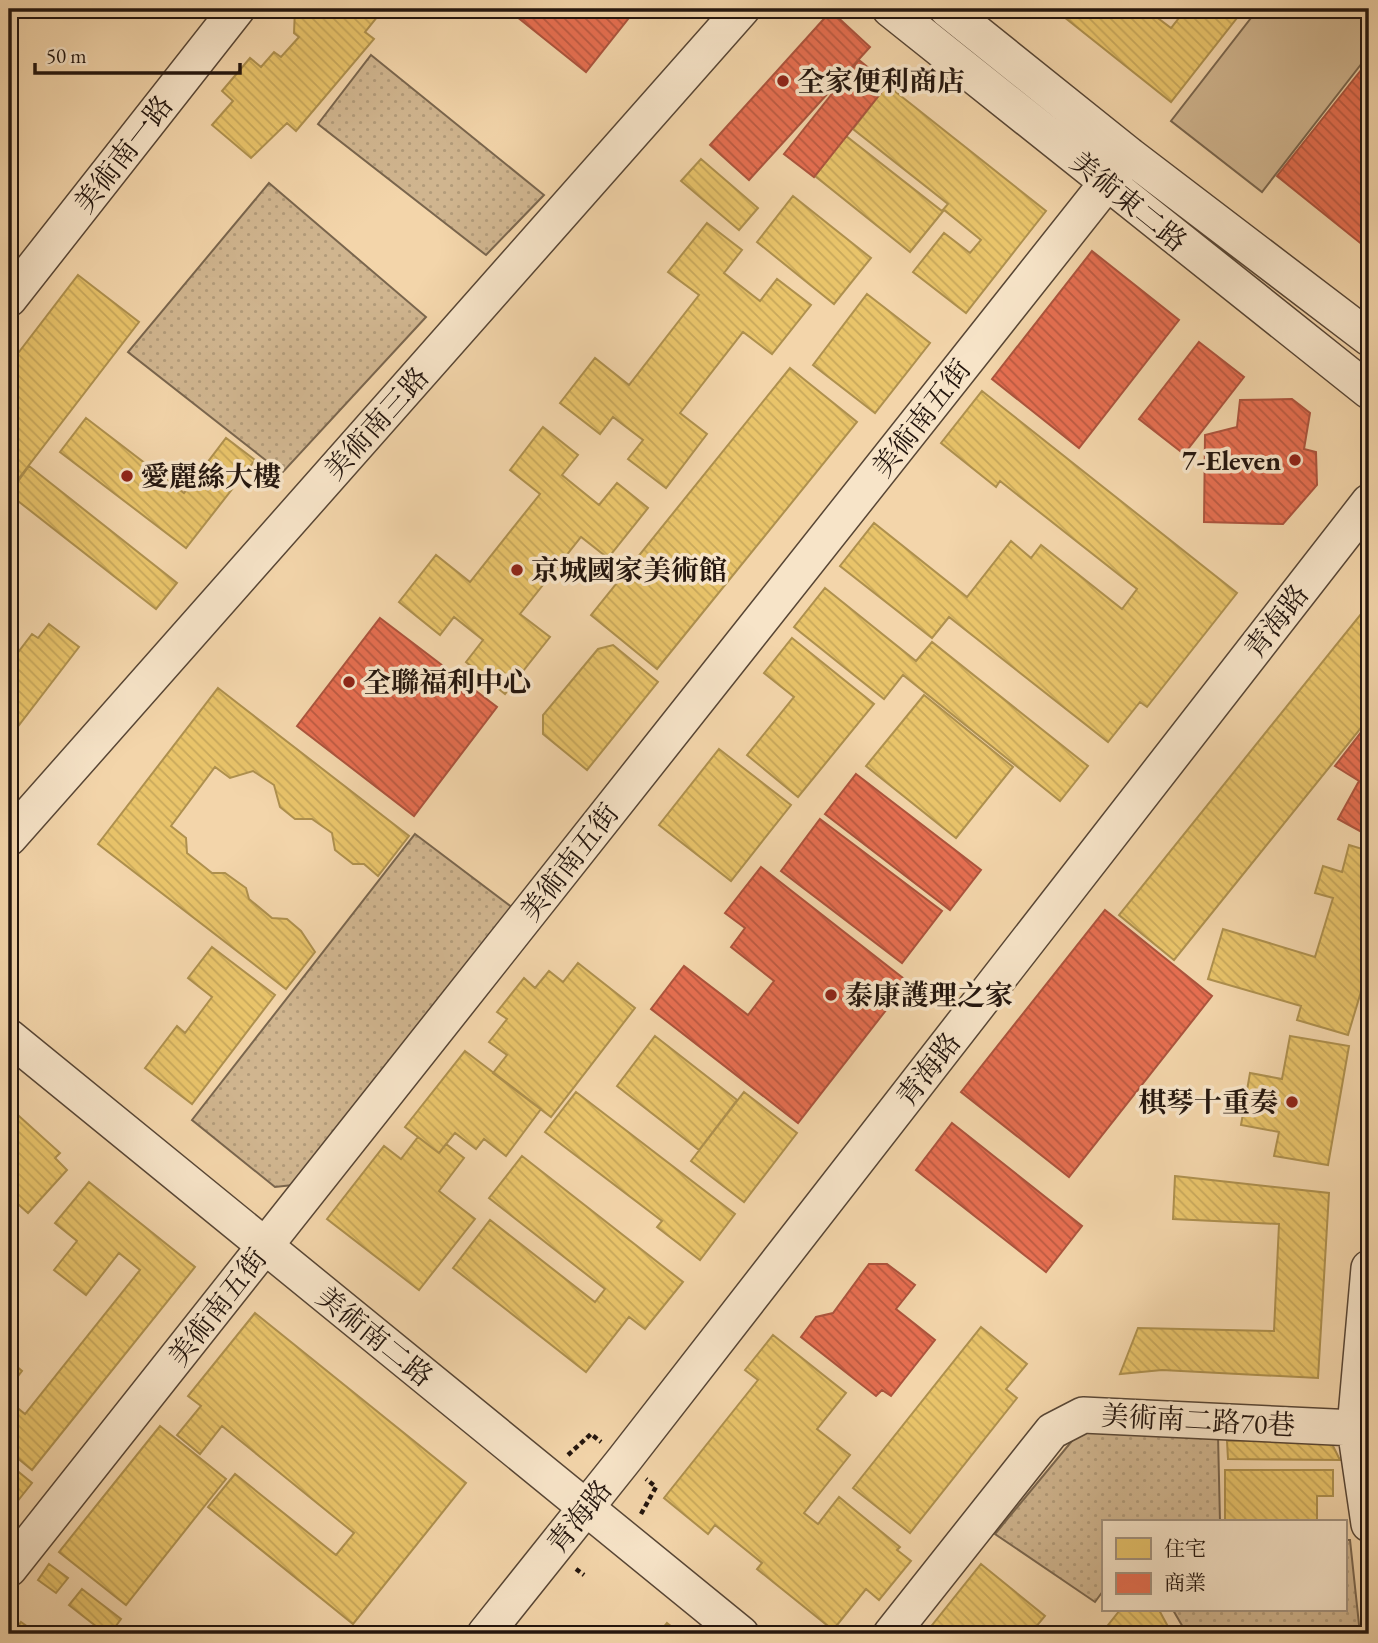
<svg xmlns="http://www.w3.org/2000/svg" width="1378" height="1643" font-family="'EB Garamond','Noto Serif TC',serif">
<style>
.grass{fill:url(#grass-dots);stroke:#7a664e;stroke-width:2}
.park{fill:#d0b58f;stroke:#7a664e;stroke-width:2}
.homes{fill:url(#homes-back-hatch);stroke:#ae904e;stroke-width:2}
.shops{fill:url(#shops-back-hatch);stroke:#ac543d;stroke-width:2}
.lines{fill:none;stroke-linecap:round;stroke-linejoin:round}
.minor-casing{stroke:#584635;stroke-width:38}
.path{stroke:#24160e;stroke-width:4.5;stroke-dasharray:5 3.5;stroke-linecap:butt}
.minor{stroke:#f7e4c8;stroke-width:35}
.poi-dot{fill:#8f2418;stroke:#f7e4c8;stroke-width:2.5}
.labels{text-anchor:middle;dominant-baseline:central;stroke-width:7;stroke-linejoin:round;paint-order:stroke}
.poi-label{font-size:28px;font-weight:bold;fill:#24160e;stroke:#f7e4c8;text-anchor:start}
.street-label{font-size:28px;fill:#24160e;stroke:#f7e4c8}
</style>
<defs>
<pattern id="grass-dots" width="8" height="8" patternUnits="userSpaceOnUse" patternTransform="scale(1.75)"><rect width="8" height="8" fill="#d0b58f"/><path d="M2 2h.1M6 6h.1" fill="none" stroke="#b29b7a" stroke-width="1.8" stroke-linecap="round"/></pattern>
<pattern id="homes-back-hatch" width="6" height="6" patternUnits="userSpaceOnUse" patternTransform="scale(1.75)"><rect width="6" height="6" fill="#e9c46a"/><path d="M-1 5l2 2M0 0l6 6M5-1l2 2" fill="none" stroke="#c8a85b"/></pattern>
<pattern id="shops-back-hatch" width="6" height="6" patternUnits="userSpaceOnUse" patternTransform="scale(1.75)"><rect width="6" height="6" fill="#e76f51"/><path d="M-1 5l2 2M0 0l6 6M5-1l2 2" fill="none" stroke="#bb5a42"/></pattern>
</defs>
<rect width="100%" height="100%" fill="#f3d5aa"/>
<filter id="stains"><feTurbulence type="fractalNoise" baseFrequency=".00286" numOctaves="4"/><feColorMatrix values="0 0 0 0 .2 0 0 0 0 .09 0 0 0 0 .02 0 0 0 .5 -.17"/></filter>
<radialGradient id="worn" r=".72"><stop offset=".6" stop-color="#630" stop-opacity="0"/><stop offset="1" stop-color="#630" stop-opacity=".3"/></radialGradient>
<path class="grass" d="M 371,55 L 544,195 L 486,255 L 318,124 Z
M 269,183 L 426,317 L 282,473 L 128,352 Z
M 415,834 L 513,908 L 293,1185 L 275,1187 L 192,1120 Z
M 1081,1430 L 1218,1435 L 1220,1522 L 1103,1522 L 1103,1591 L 1095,1602 L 995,1534 Z
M 1345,1540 L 1350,1540 L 1360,1634 L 1187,1634 L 1173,1610 L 1345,1610 Z"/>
<path class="park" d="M 1258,9 L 1369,9 L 1369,54 L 1262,192 L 1171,121 Z"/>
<path class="homes" d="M 295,9 L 376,9 L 373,12 L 378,16 L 365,32 L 374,39 L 296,131 L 287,123 L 251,158 L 212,125 L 233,101 L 222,91 L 250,58 L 261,67 L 274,52 L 281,57 L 299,37 L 294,33 Z
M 1054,9 L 1146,9 L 1171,28 L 1186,9 L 1244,9 L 1171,102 Z
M 887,85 L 1046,211 L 966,313 L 913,272 L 944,233 L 970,253 L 981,240 L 944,210 L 910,252 L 815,176 L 846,136 L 942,211 L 948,204 L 853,129 Z
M 701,159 L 758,208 L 739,230 L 681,181 Z
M 793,196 L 871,258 L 834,304 L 757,242 Z
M 707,223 L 742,250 L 724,273 L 760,301 L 777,279 L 811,305 L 772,354 L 743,332 L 680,413 L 707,434 L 666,488 L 628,459 L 643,440 L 613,417 L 600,434 L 560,403 L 595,358 L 629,385 L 699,295 L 668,272 Z
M 78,275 L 139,322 L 9,491 L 9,365 Z
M 867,294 L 930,343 L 875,413 L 813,365 Z
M 790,368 L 857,422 L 657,669 L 591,615 Z
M 982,391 L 1237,593 L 1147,707 L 1140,702 L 1108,742 L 949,617 L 932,638 L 840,566 L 874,523 L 967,597 L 1011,541 L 1031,558 L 1041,545 L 1122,609 L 1137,589 L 1000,481 L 996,487 L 941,443 Z
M 86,418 L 184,493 L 226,438 L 255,460 L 186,548 L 60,452 Z
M 86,418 L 184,493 L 226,438 L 255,460 L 186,548 L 60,452 Z
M 543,427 L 578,455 L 562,475 L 599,505 L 617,483 L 648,508 L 608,558 L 581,537 L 520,614 L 550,637 L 505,694 L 466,662 L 483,640 L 454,617 L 440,635 L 399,602 L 436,555 L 470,582 L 540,494 L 510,470 Z
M 29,466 L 177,583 L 156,609 L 9,494 Z
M 825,588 L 916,661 L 932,642 L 1088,766 L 1060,801 L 903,675 L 884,699 L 794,627 Z
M 1369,604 L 1369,718 L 1174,960 L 1119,915 Z
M 49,624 L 79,647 L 16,729 L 9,723 L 9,643 L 19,651 L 32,634 L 38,638 Z
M 792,638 L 874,704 L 798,797 L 747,755 L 794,697 L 764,673 Z
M 613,645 L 658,682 L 587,770 L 543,734 L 543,715 L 598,649 Z
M 218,688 L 409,836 L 378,876 L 364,864 L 353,864 L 335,850 L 332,833 L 312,819 L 295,819 L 280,807 L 274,785 L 253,771 L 230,778 L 215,767 L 171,826 L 186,838 L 187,853 L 212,873 L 225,873 L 246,888 L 249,899 L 272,918 L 287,919 L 301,931 L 315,952 L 286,989 L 98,844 Z
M 924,695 L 1013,767 L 956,838 L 866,766 Z
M 719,749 L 791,805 L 731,881 L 659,825 Z
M 1349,845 L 1369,851 L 1369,965 L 1348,1035 L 1297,1020 L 1301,1006 L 1208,979 L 1223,929 L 1315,957 L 1333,898 L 1315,893 L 1323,866 L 1342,872 Z
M 212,947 L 275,995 L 192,1104 L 145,1068 L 177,1026 L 185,1033 L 212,997 L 188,978 Z
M 578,963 L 635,1008 L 551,1117 L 493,1073 L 507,1055 L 489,1042 L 507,1019 L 497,1012 L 524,978 L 535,988 L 549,971 L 563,982 Z
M 655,1036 L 737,1100 L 699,1150 L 617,1086 Z
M 1290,1036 L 1349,1046 L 1328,1165 L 1274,1156 L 1279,1132 L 1241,1125 L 1250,1073 L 1282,1079 Z
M 465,1051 L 541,1109 L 506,1156 L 484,1139 L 476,1149 L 455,1133 L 439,1153 L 405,1127 Z
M 576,1092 L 735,1214 L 700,1260 L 657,1227 L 662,1221 L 545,1132 Z
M 744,1092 L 797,1133 L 744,1202 L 691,1161 Z
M 9,1107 L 60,1153 L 55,1158 L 67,1170 L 28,1213 L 9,1196 Z
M 418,1137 L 439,1153 L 446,1144 L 464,1158 L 439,1191 L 475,1219 L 419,1290 L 327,1219 L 384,1146 L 401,1159 Z
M 522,1156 L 683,1282 L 645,1329 L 629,1317 L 586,1372 L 453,1268 L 490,1220 L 595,1302 L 605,1289 L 489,1198 Z
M 1175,1176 L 1329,1193 L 1318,1378 L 1162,1370 L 1120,1374 L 1138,1328 L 1274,1331 L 1279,1224 L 1173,1219 Z
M 89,1182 L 195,1267 L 32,1470 L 9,1451 L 9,1401 L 25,1414 L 140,1270 L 119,1253 L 86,1295 L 54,1270 L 77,1241 L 55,1223 Z
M 255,1313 L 466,1483 L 353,1624 L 208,1507 L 235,1474 L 336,1555 L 354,1533 L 222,1426 L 200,1454 L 177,1435 L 201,1406 L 188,1396 Z
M 981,1327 L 1027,1364 L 1006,1389 L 1017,1398 L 910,1533 L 853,1488 Z
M 773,1335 L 846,1393 L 817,1429 L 850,1455 L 804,1513 L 818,1524 L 839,1497 L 900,1547 L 897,1550 L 911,1561 L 879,1600 L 866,1589 L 833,1630 L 757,1569 L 762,1563 L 715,1525 L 708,1534 L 664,1498 L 758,1380 L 745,1370 Z
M 9,1360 L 22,1371 L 9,1388 Z
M 160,1426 L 226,1479 L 126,1605 L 59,1552 Z
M 1329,1438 L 1340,1460 L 1228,1459 L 1227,1441 Z
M 9,1464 L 32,1483 L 9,1512 Z
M 1225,1470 L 1333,1470 L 1333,1496 L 1317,1496 L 1317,1522 L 1225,1522 Z
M 49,1564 L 68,1578 L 56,1593 L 38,1580 Z
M 981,1564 L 1045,1616 L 1030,1634 L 925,1634 Z
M 82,1589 L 121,1619 L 110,1634 L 106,1634 L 69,1605 Z
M 1120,1610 L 1159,1610 L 1172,1634 L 1101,1634 Z
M 21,1622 L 38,1634 L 13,1634 Z
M 667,1623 L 681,1634 L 658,1634 Z"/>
<path class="shops" d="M 507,9 L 636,9 L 586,72 Z
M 831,11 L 870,47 L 749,180 L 710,145 Z
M 859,60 L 888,84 L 814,177 L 784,154 Z
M 1369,60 L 1369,250 L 1277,176 Z
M 1092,251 L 1179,320 L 1079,448 L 992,379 Z
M 1199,342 L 1244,377 L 1184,454 L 1139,419 Z
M 1292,399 L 1310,413 L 1304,449 L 1316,452 L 1317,485 L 1283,524 L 1204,522 L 1205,435 L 1237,427 L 1240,400 Z
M 380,618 L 497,707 L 414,816 L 297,726 Z
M 1369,722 L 1369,836 L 1338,819 L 1359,781 L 1335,766 Z
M 856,774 L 981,870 L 950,910 L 825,814 Z
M 820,819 L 942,911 L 902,963 L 781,871 Z
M 761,867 L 908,982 L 798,1123 L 651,1009 L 684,966 L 748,1015 L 774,981 L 731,947 L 745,928 L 725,913 Z
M 1105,910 L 1212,996 L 1069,1177 L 961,1092 Z
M 952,1123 L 1082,1226 L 1046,1272 L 916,1170 Z
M 869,1264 L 887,1264 L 915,1285 L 896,1309 L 935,1340 L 891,1396 L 882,1390 L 876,1396 L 801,1337 L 816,1317 L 833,1313 Z"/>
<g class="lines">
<defs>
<path id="minor" d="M 890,9 L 1369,391
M 947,9 L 1129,155 L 1369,338
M 9,299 L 237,9
M 9,838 L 742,9
M 9,1037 L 741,1634
M 1369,1268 L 1355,1428 L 1369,1524
M 9,1569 L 1129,155
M 485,1634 L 624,1460 L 1369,502
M 891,1634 L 1052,1431 L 1083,1415 L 1355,1428"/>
</defs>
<use href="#minor" class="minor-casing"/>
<path class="path" d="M 568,1455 L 591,1434 L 601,1442
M 641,1514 L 656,1487 L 646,1479
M 576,1569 L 584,1575"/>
<use href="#minor" class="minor"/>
</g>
<g class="poi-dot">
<circle cx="783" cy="81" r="7"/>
<circle cx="1295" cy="460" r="7"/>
<circle cx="127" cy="476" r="7"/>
<circle cx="517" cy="570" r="7"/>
<circle cx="349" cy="682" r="7"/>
<circle cx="831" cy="995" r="7"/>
<circle cx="1292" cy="1102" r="7"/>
</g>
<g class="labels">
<g class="poi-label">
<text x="797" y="81">全家便利商店</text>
<text x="1281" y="460" text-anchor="end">7-Eleven</text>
<text x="141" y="476">愛麗絲大樓</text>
<text x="531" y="570">京城國家美術館</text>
<text x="363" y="682">全聯福利中心</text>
<text x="845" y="995">泰康護理之家</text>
<text x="1278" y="1102" text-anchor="end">棋琴十重奏</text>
</g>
<g class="street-label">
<text transform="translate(123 154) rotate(-52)">美術南一路</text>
<text transform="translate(1129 201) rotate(39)">美術東二路</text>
<text transform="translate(921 418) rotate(-52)">美術南五街</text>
<text transform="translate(376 423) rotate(-48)">美術南三路</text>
<text transform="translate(1276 621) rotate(-52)">青海路</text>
<text transform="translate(569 862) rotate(-52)">美術南五街</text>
<text transform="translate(928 1069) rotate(-52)">青海路</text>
<text transform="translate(217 1307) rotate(-52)">美術南五街</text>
<text transform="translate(375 1336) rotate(39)">美術南二路</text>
<text transform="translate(1198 1420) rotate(3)">美術南二路70巷</text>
<text transform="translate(579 1516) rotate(-51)">青海路</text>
</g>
</g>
<rect width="1378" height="1643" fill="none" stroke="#f3d5aa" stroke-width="35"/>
<rect x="10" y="10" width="1357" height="1622" fill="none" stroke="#24160e" stroke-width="3.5"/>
<rect x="18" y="18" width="1343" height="1608" fill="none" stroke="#24160e" stroke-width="2"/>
<rect x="1102" y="1520" width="245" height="91" fill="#f7e4c8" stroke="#a3927e" stroke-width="2"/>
<rect x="1116" y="1538" width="35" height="21" fill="#e9c46a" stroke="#a3927e" stroke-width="2"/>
<text x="1164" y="1556" font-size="21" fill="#24160e">住宅</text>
<rect x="1116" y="1573" width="35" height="21" fill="#e76f51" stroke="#a3927e" stroke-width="2"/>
<text x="1164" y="1590" font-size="21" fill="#24160e">商業</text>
<path d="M35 63v10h205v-10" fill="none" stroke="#24160e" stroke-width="3.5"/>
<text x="46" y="63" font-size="21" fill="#24160e" stroke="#f7e4c8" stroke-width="5" paint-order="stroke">50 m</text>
<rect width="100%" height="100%" filter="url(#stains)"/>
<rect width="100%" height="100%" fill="url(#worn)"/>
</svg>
